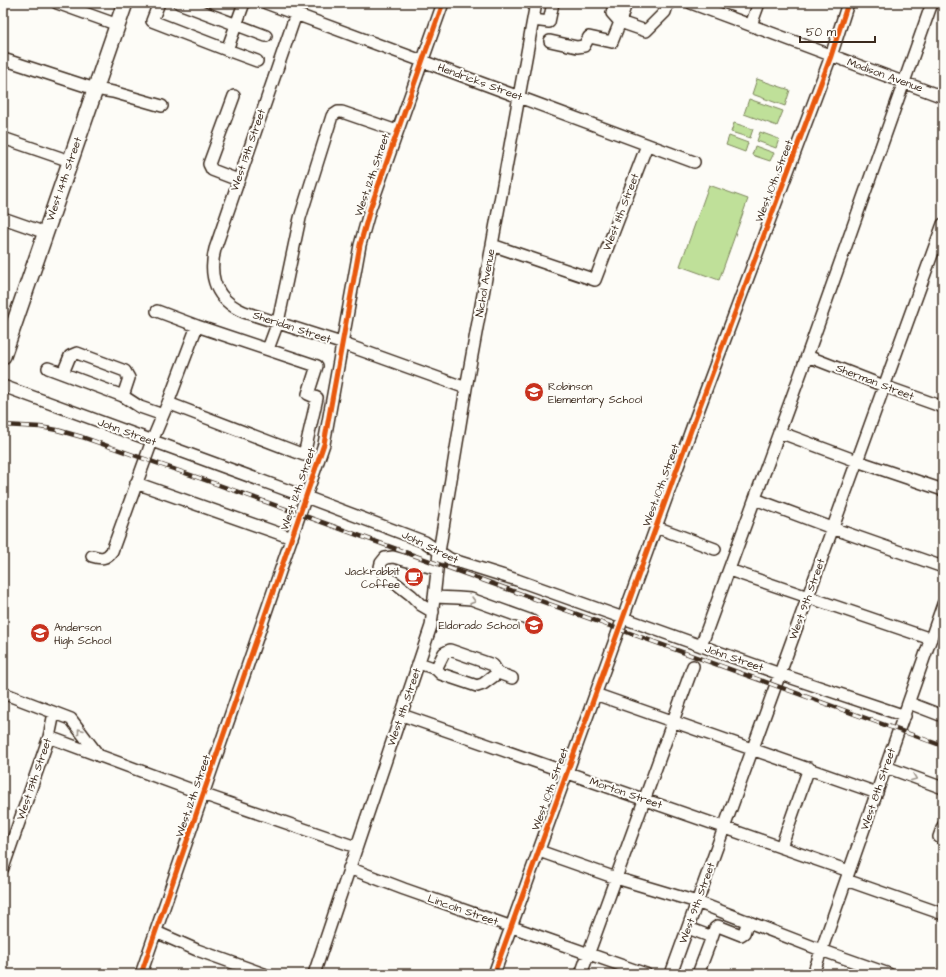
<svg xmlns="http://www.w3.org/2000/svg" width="946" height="977" font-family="'Architects Daughter',sans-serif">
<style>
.green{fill:#bfe099;stroke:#7d855c}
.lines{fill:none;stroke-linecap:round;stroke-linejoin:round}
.minor-casing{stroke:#3b2a1e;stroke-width:14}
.major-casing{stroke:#3b2a1e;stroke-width:18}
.minor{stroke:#fdfcf7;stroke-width:11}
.major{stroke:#fdfcf7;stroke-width:15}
.rail-casing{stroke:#3b2a1e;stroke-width:4.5}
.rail{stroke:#fdfcf7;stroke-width:3;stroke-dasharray:9;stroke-linecap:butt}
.cycleway-casing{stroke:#fdfcf7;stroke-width:8}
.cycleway{stroke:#e8590c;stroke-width:5}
.oneway{stroke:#9c938a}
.labels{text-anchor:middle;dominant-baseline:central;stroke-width:4;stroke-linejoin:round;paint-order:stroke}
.street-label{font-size:11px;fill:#3b2a1e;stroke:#fdfcf7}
.poi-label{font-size:11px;fill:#3b2a1e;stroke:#fdfcf7;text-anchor:start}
</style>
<rect width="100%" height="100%" fill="#fdfcf7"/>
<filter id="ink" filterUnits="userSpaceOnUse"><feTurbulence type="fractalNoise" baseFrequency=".025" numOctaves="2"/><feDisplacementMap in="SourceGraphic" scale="8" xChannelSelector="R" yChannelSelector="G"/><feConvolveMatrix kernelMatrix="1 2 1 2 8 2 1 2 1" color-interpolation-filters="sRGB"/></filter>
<g filter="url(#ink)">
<path class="green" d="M 757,79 L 790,90 L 785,106 L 752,94 Z
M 749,99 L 783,111 L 777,126 L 744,114 Z
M 734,123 L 753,129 L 750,138 L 731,132 Z
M 760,132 L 779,139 L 776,148 L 757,141 Z
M 729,136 L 748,143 L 745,152 L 726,145 Z
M 755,146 L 774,153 L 770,161 L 752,155 Z
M 709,185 L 748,199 L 719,280 L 680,266 Z"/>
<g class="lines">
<defs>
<path id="minor" d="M 57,3 L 118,25
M 159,3 L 152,21 L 227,50
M 179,3 L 266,36
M 244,3 L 227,50 L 257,61
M 266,3 L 694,162
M 626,3 L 620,22 L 646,31 L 665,12 L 668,3
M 691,3 L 943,97
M 296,14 L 215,249 C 208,277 216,300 244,312 L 341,343 L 466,388
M 533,20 L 549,22 L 553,3
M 751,25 L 759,3
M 550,41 L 577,47 L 584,46 L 589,37 L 612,42 L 620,22 L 612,13 L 613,9
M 3,59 L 95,89 L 113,92 L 162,106
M 234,96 L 209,164 L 212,170 L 238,180
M 3,138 L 70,161
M 3,218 L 46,233
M 492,245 L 595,280 L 647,145
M 268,349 L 278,322 L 300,218 L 332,116 L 338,112 L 342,112 L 397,131
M 807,356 L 884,386 L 943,407
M 48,368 L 123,396 L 140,407 L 163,415
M 63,373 L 70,356 L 77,353 L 125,371 L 129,378 L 123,396
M 3,386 L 306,497 L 425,542 L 450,559 L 517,580 L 780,674 L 905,716
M 168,403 L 304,455 L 317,398 L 308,394 L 317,366 L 197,326
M 779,432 L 857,461 L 943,490
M 136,483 L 292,538
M 755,499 L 832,528 L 943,567
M 656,527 L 715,549
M 92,556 C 101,559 106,559 112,551 L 152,441 L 168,403 L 197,326 L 157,311
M 729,570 L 931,639
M 434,597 L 458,598 L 471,599 L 532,621
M 433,612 L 421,605 L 411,595 L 384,574 L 380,567 L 381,563 L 385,558 L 393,557 L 437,569
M 701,646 L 807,356 L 932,3
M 419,663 L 436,669 L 441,674 L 477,686 L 483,684 L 498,673 L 512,678
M 436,669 L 444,653 L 450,650 L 493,665 L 498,673
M 3,693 L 71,719 L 99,756
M 595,694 L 877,793
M 909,703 L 943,716
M 402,715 L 849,871
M 49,737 L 211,797 L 356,847
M 886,767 L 943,788
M 939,837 L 943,826
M 781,847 L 809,768
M 539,851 L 616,878 L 697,902 L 821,950 L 889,974
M 3,868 L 49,737 L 54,713
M 349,868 L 404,889 L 646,974
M 846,880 L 943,914
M 688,928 L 712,937 L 715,928 L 718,926 L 741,935 L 744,933 L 748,921
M 156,932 L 197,950 L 264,974
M 141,974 L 324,444 L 360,245 L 370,209 L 443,3
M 314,974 L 431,626 L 439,552 L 466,388 L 536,3
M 494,974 L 694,422 L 831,56 L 848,3
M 581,974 L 693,666
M 671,974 L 943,224
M 698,974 L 712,937
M 813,974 L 943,604"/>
<path id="major" d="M 3,356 L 125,3"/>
</defs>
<use href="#minor" class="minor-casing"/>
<use href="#major" class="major-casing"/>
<use href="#minor" class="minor"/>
<use href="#major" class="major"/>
<defs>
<path id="rail" d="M 3,425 L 40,427 L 57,430 L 82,437 L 205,480 L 943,746"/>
</defs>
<use href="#rail" class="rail-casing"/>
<use href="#rail" class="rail"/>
<defs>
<path id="cycleway" d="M 141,974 L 324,444 L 360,245 L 370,209 L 443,3
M 494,974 L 694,422 L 831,56 L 848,3"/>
</defs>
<use href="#cycleway" class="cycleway-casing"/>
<use href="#cycleway" class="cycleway"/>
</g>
<defs><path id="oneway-chevron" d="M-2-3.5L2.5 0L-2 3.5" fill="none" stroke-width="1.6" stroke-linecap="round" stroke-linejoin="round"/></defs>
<g class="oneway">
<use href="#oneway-chevron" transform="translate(473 601) rotate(16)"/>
<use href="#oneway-chevron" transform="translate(80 731) rotate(-128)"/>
<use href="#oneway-chevron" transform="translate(914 778) rotate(21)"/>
</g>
</g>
<defs>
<symbol id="school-disc" viewBox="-11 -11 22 22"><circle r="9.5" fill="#c8321e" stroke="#fdfcf7"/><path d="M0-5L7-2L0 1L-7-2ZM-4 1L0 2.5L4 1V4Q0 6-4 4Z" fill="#fff"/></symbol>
<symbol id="cafe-disc" viewBox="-11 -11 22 22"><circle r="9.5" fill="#c8321e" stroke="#fdfcf7"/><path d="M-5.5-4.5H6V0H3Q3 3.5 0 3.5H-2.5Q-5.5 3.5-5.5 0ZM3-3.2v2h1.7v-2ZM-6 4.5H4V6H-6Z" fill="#fff"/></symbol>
</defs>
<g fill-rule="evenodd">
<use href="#school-disc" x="523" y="381" width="22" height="22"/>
<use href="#cafe-disc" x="403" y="566" width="22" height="22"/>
<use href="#school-disc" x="523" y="614" width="22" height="22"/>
<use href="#school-disc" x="29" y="622" width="22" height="22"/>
</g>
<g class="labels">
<g class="street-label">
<text transform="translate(885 75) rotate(20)">Madison Avenue</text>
<text transform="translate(480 82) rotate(20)">Hendricks Street</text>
<text transform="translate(248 150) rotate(-71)">West 13th Street</text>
<text transform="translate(372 175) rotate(-71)">West 12th Street</text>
<text transform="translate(64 179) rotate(-71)">West 14th Street</text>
<text transform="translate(774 181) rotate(-69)">West 10th Street</text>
<text transform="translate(621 212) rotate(-69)">West 11th Street</text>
<text transform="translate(485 283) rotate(-80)">Nichol Avenue</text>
<text transform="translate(292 327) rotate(18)">Sheridan Street</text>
<text transform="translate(875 382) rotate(21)">Sherman Street</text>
<text transform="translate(127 432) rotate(20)">John Street</text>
<text transform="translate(661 485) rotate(-70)">West 10th Street</text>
<text transform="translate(298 489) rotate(-71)">West 12th Street</text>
<text transform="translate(430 547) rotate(26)">John Street</text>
<text transform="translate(807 599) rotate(-70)">West 9th Street</text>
<text transform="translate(734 658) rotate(19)">John Street</text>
<text transform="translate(404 707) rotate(-71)">West 11th Street</text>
<text transform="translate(34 779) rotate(-71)">West 13th Street</text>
<text transform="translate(550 789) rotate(-70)">West 10th Street</text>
<text transform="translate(878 789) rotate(-71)">West 8th Street</text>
<text transform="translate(626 793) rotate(19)">Morton Street</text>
<text transform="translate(193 796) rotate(-71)">West 12th Street</text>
<text transform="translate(697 903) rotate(-70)">West 9th Street</text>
<text transform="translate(463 910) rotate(19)">Lincoln Street</text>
</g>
<g class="poi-label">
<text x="548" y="386">Robinson<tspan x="548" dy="13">Elementary School</tspan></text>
<text x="400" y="571" text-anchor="end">Jackrabbit<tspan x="400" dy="13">Coffee</tspan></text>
<text x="520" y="625" text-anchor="end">Eldorado School</text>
<text x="54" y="627">Anderson<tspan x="54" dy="13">High School</tspan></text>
</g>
</g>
<rect width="946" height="977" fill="none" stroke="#fdfcf7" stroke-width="16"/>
<rect x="8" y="8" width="930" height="961" fill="none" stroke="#3b2a1e" stroke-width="1.5" filter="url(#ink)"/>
<path d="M800 36v6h75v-6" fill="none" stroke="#3b2a1e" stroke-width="2"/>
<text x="806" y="36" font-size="12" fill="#3b2a1e" stroke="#fdfcf7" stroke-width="3" paint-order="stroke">50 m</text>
</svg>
